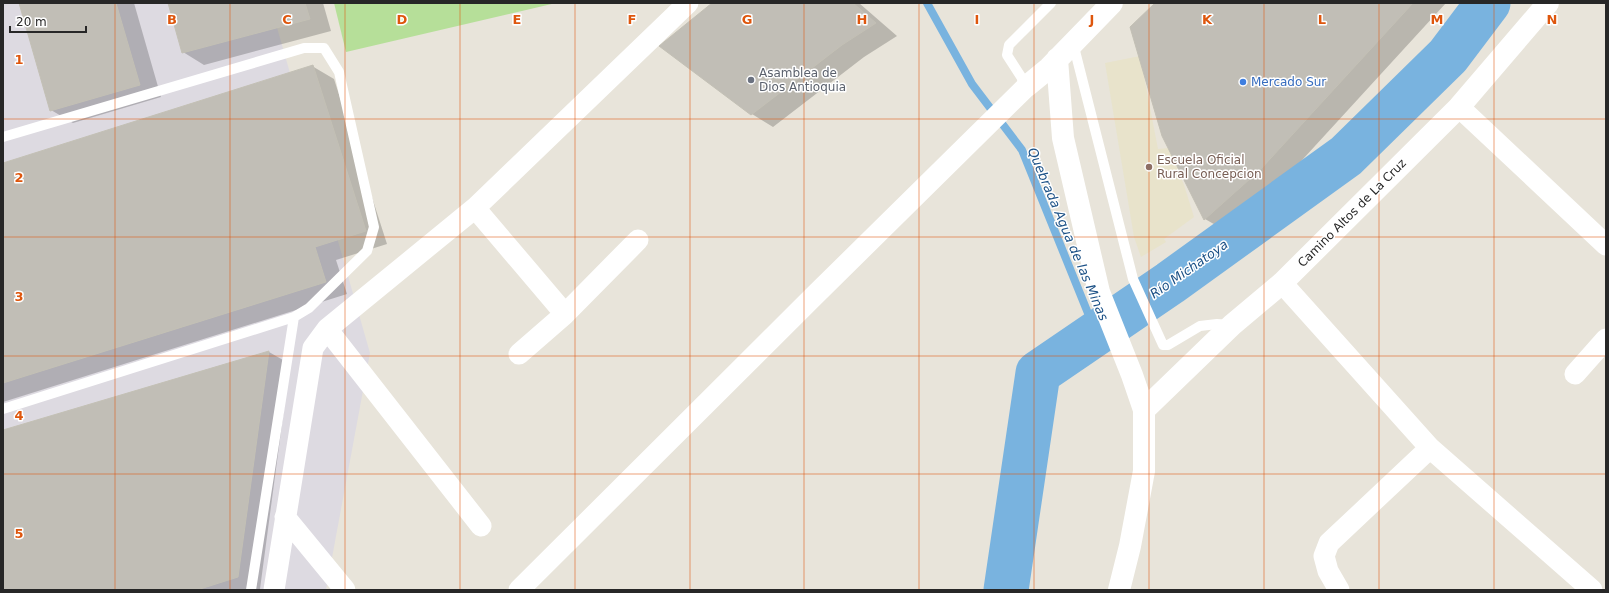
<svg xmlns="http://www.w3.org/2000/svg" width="1609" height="593" font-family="'DejaVu Sans',sans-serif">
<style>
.industrial{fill:#dddae1}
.education{fill:#e8e3cb}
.pitch{fill:#b6df99}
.shadow{fill:#0003}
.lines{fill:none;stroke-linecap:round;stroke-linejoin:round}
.stream{stroke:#79b3df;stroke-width:8}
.river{stroke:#79b3df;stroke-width:45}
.building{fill:#c1beb6;stroke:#c3c0b5}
.service{stroke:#fff;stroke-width:10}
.minor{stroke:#fff;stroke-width:21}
.tertiary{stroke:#fff;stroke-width:22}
.grid{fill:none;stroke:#de560d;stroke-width:1;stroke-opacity:0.55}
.worship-dot{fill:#6b7280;stroke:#fff;stroke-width:1.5}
.shop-dot{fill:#3f7fe0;stroke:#fff;stroke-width:1.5}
.education-dot{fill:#8d6e63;stroke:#fff;stroke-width:1.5}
.labels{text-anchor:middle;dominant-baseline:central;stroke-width:3;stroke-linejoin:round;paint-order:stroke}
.worship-label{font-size:12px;fill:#5b616d;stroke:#fff;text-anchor:start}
.shop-label{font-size:12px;fill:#366cbe;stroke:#fff;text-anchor:start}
.education-label{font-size:12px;fill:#785e54;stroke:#fff;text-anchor:start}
.street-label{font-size:12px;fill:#272727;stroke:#fff}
.water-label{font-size:13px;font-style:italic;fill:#1c5186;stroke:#fff}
.grid-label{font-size:13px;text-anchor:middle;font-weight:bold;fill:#de560d;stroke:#fff;stroke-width:3;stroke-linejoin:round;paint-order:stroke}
</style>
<rect width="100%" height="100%" fill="#e8e4da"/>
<path class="industrial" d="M 3,3 L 270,3 L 370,353 L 326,590 L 3,590 Z"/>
<path class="education" d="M 1140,56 L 1158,149 L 1169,148 L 1184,185 L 1194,217 L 1164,239 L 1166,242 L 1141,257 L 1134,237 L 1105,63 Z"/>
<path class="pitch" d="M 334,3 L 556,3 L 346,52 Z"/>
<path class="shadow" d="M 20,3 L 134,3 L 161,97 L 73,123 L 51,110 Z
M 169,3 L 323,3 L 331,31 L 204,65 L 183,52 Z
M 713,3 L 859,3 L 897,36 L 864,57 L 773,127 L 752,114 Z
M 1157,3 L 1446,3 L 1282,182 L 1226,231 L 1205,219 Z
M 312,66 L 334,79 L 387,244 L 336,260 L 347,294 L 3,402 L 3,164 Z
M 269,352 L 290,364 L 260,589 L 3,590 L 3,431 Z"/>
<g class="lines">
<path class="stream" d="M 927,3 L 972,84 L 1022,150 L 1096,333"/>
<path class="river" d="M 1006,590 L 1038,373 L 1170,283 L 1346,156 L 1448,56 L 1488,3"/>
</g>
<path class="building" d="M 19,3 L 116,3 L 140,85 L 50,111 Z
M 168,3 L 305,3 L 310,19 L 182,53 Z
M 712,3 L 853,3 L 876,23 L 842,45 L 751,115 L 659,46 Z
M 1155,3 L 1413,3 L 1260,170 L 1204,220 L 1162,136 L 1130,27 Z
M 313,65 L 366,231 L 315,247 L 326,282 L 3,383 L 3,163 Z
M 269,351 L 238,577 L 197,590 L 3,590 L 3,430 Z"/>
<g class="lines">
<path class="service" d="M 1073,43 L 1133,279 L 1163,345 L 1168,345 L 1200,326 L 1217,324 L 1230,325
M 1027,86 L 1007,55 L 1009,45 L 1051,3
M 3,137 L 304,48 L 324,48 L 339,72 L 374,227 L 367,251 L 309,308 L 294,317 L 3,409
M 251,590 L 294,317"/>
<path class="minor" d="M 1459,107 L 1606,245
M 475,208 L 565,314
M 1282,283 L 1430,448 L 1592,590
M 327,329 L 481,526
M 519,354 L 565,314 L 638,240
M 1575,374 L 1606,339
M 285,517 L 345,590
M 274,590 L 313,348 L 327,329 L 475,208 L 688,3
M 519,590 L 813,297 L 1027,86
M 1339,590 L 1328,571 L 1324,556 L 1329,543 L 1430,448"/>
<path class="tertiary" d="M 1057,59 L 1063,138 L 1099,292 L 1132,375 L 1144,410 L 1144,471 L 1130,546 L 1119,590
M 1027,86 L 1049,68 L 1112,3
M 1144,410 L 1232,325 L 1282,283 L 1459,107 L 1548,3"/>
</g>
<path class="grid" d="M 115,3 L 115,590M 230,3 L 230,590M 345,3 L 345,590M 460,3 L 460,590M 575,3 L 575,590M 690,3 L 690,590M 804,3 L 804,590M 919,3 L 919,590M 1034,3 L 1034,590M 1149,3 L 1149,590M 1264,3 L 1264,590M 1379,3 L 1379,590M 1494,3 L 1494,590M 3,119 L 1606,119M 3,237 L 1606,237M 3,356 L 1606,356M 3,474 L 1606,474"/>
<circle class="worship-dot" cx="751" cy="80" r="4"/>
<circle class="shop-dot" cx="1243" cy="82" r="4"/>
<circle class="education-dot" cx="1149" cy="167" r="4"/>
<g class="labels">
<g class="worship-label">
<text x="759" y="73">Asamblea de<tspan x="759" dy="14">Dios Antioquia</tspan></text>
</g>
<g class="shop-label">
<text x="1251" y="82">Mercado Sur</text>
</g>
<g class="education-label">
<text x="1157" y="160">Escuela Oficial<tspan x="1157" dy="14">Rural Concepcion</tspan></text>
</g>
<g class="street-label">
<text transform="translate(1352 213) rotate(-45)">Camino Altos de La Cruz</text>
</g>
<g class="water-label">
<text transform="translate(1068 234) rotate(67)">Quebrada Agua de las Minas</text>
<text transform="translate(1189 269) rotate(-35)">Río Michatoya</text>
</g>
</g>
<g class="grid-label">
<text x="172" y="24">B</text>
<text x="287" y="24">C</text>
<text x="402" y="24">D</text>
<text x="517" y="24">E</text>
<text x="632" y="24">F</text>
<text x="747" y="24">G</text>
<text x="862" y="24">H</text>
<text x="977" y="24">I</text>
<text x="1092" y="24">J</text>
<text x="1207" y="24">K</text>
<text x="1322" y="24">L</text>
<text x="1437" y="24">M</text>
<text x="1552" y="24">N</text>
<text x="19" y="64">1</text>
<text x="19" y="182">2</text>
<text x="19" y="301">3</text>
<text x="19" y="420">4</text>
<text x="19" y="538">5</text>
</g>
<rect width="1609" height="593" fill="none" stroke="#272727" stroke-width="8"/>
<path d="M10 26v6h76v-6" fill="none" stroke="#272727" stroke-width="2"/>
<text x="16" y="26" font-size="12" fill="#272727" stroke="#ffffff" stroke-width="3" paint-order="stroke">20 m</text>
</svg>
